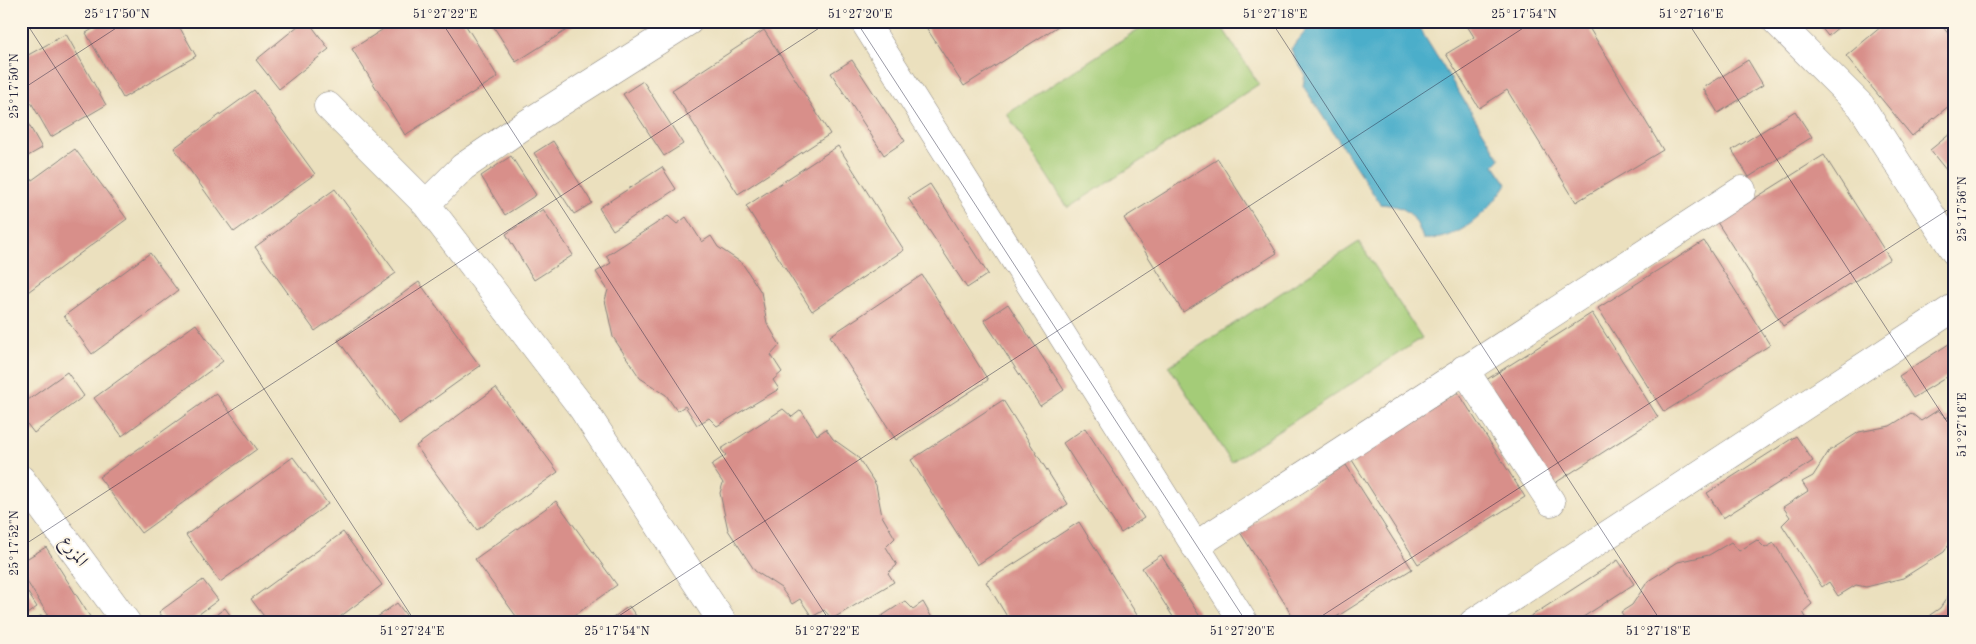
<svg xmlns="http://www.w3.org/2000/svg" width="1976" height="644" font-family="'Old Standard TT',Amiri,serif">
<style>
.green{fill:#a4cc78;stroke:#63775a}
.water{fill:#4baeca;stroke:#366882}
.building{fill:#d88f8a}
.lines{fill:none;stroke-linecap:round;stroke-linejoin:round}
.street-casing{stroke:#86817c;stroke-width:29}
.street{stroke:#fff;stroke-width:28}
.ticks{fill:none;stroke:#22223b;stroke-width:1;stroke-opacity:0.45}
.labels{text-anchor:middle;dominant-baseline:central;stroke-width:4;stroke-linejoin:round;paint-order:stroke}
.street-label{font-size:18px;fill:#22223b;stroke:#fcf5e5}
.neatline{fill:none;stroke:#22223b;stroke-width:2}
.ticks-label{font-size:12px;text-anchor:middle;fill:#22223b}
</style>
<rect width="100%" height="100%" fill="#fcf5e5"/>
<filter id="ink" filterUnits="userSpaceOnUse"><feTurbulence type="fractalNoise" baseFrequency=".02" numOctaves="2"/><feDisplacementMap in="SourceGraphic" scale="10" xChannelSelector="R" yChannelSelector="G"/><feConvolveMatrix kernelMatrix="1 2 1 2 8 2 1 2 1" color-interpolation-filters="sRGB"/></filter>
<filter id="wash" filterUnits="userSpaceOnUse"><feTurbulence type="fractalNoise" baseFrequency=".0096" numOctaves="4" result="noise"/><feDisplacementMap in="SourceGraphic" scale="20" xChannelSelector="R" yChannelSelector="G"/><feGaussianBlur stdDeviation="1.12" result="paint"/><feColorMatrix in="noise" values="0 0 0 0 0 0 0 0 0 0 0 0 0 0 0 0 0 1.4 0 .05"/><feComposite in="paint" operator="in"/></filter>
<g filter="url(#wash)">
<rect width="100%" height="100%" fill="#ebe0be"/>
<path class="green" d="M 1151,21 L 1218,21 L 1259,84 L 1068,208 L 1007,114 Z
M 1359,242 L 1422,338 L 1231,462 L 1169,366 Z"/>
<path class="water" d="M 1314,21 L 1415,21 L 1500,159 L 1494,165 L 1507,184 C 1488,212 1459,242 1423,239 C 1414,213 1407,206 1380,204 L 1303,86 L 1305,74 L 1296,60 L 1291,49 Z"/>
<g id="blocks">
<path class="building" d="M 106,21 L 176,21 L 196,56 L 123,98 L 86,33 Z
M 304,21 L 308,21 L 329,49 L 279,89 L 256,60 Z
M 396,21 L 463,21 L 498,77 L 405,135 L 352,49 Z
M 490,21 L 581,21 L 516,62 Z
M 922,21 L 1066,21 L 964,86 Z
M 1464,21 L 1585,21 L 1663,150 L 1576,202 L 1507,90 L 1479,108 L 1446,54 L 1474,37 Z
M 1816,21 L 1846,21 L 1828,36 Z
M 1888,21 L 1938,21 L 1955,42 L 1955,101 L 1912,136 L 1846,56 Z
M 764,30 L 830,134 L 738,194 L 672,90 Z
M 66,34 L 106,105 L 51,137 L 21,85 L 21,59 Z
M 852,60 L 905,141 L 884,155 L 831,73 Z
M 1748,60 L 1763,85 L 1718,113 L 1703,88 Z
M 643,81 L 683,144 L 664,156 L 623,94 Z
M 254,90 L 315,174 L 234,232 L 174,148 Z
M 21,111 L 42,148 L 21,160 Z
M 1795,111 L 1812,137 L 1749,177 L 1732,150 Z
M 1955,130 L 1955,181 L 1930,150 Z
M 553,141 L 592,203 L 574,214 L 534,153 Z
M 838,146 L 904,250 L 812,311 L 746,206 Z
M 75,149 L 127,219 L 21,297 L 21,188 Z
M 1824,155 L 1890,259 L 1783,326 L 1717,222 Z
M 511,156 L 536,195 L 505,215 L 481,176 Z
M 1218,159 L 1277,253 L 1183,312 L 1124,218 Z
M 662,167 L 676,189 L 613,230 L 599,208 Z
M 930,184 L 988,274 L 967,288 L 908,198 Z
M 335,189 L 396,273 L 315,331 L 255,247 Z
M 543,209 L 573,255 L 534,280 L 506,234 Z
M 668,216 L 677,224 L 686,217 L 702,242 L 711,236 L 718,247 L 742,263 L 761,292 L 767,323 L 780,345 L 771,355 L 782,372 L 773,380 L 779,389 L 717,426 L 709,418 L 697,425 L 685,406 L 677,411 L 666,395 L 640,378 L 613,337 L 605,300 L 608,290 L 596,272 L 611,263 L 606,256 Z
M 1704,241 L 1770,345 L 1664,412 L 1598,308 Z
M 150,253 L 178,291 L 92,354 L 64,316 Z
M 922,275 L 988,380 L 896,440 L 830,336 Z
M 419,282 L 480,366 L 399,424 L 338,340 Z
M 1008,304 L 1064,390 L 1040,406 L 984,320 Z
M 1592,313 L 1658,417 L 1552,485 L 1486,380 Z
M 196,324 L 223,361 L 122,436 L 94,398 Z
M 1955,340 L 1955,372 L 1913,398 L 1899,376 Z
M 67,372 L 84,396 L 34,433 L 21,416 L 21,405 Z
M 496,388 L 558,472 L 477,530 L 416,446 Z
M 1458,392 L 1525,497 L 1418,564 L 1352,460 Z
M 216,393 L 257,449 L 141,533 L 99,477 Z
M 1003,400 L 1068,504 L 977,565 L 911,460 Z
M 783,409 L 792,417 L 801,410 L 817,435 L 826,429 L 833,439 L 857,456 L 876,485 L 882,516 L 895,538 L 886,547 L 897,565 L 888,573 L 894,582 L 832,619 L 824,610 L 812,617 L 800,599 L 792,604 L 781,588 L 755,571 L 728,530 L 720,493 L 723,483 L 711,465 L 726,455 L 721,449 Z
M 1938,410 L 1946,418 L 1955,413 L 1955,536 L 1944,552 L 1903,578 L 1866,587 L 1856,585 L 1838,596 L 1829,582 L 1822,587 L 1782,525 L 1790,517 L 1783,507 L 1808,491 L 1802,482 L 1813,476 L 1829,451 L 1859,432 L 1890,426 L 1911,413 L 1921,421 Z
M 1085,428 L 1144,518 L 1121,533 L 1063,443 Z
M 1796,436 L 1813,461 L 1723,518 L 1707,493 Z
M 293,457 L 328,504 L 220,582 L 186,535 Z
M 1346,465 L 1412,569 L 1327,623 L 1297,623 L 1240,532 Z
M 556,501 L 617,585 L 564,623 L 521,623 L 475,559 Z
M 1079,522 L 1142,623 L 1011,623 L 986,582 Z
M 343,532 L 382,585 L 332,623 L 269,623 L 251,599 Z
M 1757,540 L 1765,548 L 1774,543 L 1812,604 L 1803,612 L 1809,623 L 1624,623 L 1627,621 L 1621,612 L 1632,605 L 1648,581 L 1678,562 L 1709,555 L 1731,542 L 1739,551 Z
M 46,547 L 94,623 L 53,623 L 21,572 L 21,562 Z
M 1161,555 L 1204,623 L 1177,623 L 1142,568 Z
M 1618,560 L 1634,584 L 1574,623 L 1527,623 L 1525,620 Z
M 203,580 L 218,600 L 187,623 L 167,623 L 159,612 Z
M 21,582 L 37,607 L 21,618 Z
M 1955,586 L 1955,623 L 1935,623 L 1930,615 L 1940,608 Z
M 905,601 L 913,609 L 923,602 L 935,623 L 871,623 Z
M 397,603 L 412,623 L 369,623 Z
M 629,606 L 641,623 L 606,623 Z
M 225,608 L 236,623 L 205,623 Z
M 42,615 L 47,623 L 29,623 Z"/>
</g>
</g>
<g filter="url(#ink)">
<use href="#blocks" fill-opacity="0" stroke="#86817c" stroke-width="1"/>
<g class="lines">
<defs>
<path id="street" d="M 864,21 L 1244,623
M 1776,21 L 1861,106 L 1955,252
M 328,106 L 426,204 L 583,409 L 723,623
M 426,204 L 463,167 L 523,126 L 689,21
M 1464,369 L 1551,502
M 21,479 L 127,623
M 1195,546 L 1742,190
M 1473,623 L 1955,307"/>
</defs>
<use href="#street" class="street-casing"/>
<use href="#street" class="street"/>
</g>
</g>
<path class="ticks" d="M 25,21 L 416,623M 441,21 L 831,623M 856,21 L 1247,623M 1271,21 L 1662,623M 1687,21 L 1955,434M 21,90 L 127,21M 21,547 L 830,21M 608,623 L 1534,21M 1311,623 L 1955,205"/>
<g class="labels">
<g class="street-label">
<text transform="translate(74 551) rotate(54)">المزرع</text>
</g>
</g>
<rect width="1976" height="644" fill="none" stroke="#fcf5e5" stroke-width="55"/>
<rect x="28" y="28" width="1920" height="588" class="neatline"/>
<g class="ticks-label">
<text x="117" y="18">25°17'50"N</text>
<text x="445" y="18">51°27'22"E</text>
<text x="860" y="18">51°27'20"E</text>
<text x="1275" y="18">51°27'18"E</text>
<text x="1524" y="18">25°17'54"N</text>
<text x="1691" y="18">51°27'16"E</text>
<text transform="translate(14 86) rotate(-90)" y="4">25°17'50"N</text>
<text transform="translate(1962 209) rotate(-90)" y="4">25°17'56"N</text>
<text transform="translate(1962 425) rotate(-90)" y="4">51°27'16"E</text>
<text transform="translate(14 543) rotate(-90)" y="4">25°17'52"N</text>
<text x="412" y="635">51°27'24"E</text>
<text x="617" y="635">25°17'54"N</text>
<text x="827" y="635">51°27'22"E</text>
<text x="1242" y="635">51°27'20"E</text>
<text x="1658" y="635">51°27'18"E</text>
</g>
</svg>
